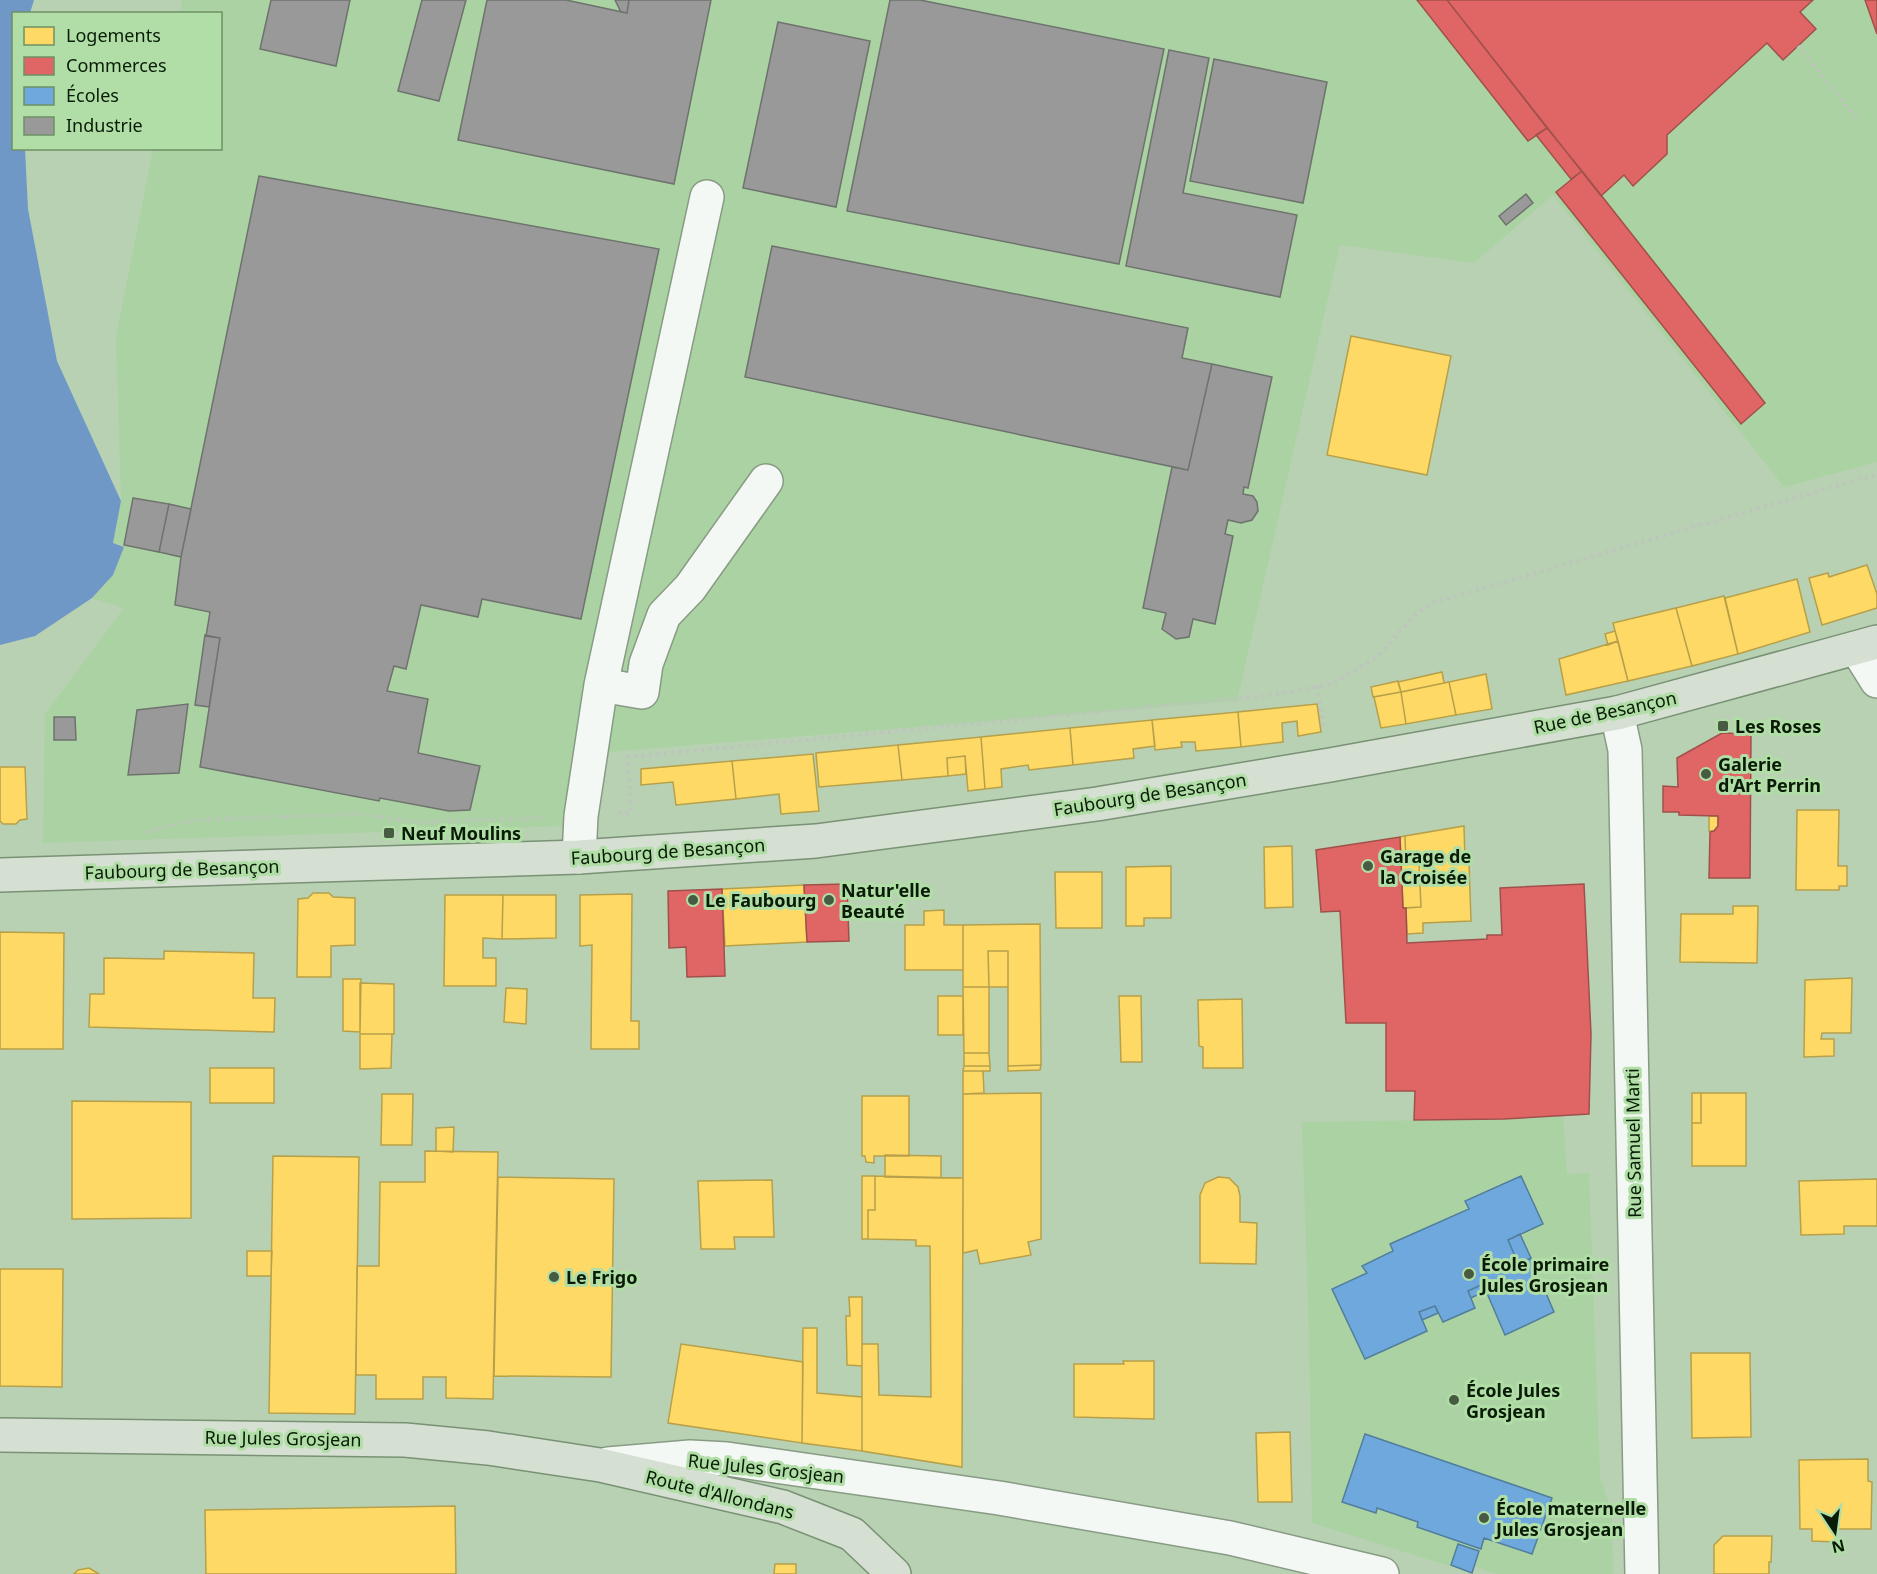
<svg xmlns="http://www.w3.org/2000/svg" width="1877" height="1574" font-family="'Noto Sans',sans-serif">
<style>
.built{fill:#abd2a3}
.water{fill:#7098c7}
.homes{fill:#ffd966;stroke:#b6a04a;stroke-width:1.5}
.shops{fill:#e06666;stroke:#a0504a;stroke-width:1.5}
.schools{fill:#6fa8dc;stroke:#517e9c;stroke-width:1.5}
.industry{fill:#999;stroke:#6e736d;stroke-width:1.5}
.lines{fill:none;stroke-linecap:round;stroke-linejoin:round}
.minor-casing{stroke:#889b84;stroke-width:36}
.major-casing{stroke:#799174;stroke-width:36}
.path{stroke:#bec5bc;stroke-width:4;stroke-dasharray:3 4.5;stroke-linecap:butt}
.minor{stroke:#f4f8f4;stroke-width:33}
.major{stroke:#d5dfd2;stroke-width:33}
.poi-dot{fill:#475b43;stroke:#b0dea6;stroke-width:2}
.labels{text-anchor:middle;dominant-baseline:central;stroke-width:6;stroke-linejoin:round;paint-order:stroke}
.street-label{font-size:18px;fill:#0a1b07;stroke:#b0dea6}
.poi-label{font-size:18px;font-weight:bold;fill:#0a1b07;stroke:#b0dea6;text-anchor:start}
</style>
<rect width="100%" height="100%" fill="#b8d1b3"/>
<path class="built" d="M 182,0 L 1877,0 L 1877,462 L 1784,487 L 1553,195 L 1474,263 L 1340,245 L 1237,701 L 571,755 L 566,826 L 43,843 L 45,714 L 124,608 L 92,598 L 113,575 L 124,545 L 113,543 L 121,501 L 116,337 L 153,149 L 220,148 L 220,14 L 180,13 Z
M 1563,1116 L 1567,1174 L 1589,1173 L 1600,1477 L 1612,1512 L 1613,1574 L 1496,1574 L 1475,1566 L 1472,1573 L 1312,1523 L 1309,1336 L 1302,1122 L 1504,1119 Z"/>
<path class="water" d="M 0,0 L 34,0 L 30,13 L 14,14 L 14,148 L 25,149 L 28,209 L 57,361 L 121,501 L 113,543 L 124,547 L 113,575 L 92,598 L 35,636 L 0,645 Z"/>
<path class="homes" d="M 1351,336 L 1451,356 L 1427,475 L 1327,455 Z
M 1867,565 L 1877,594 L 1877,608 L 1822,625 L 1809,578 L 1828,573 L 1829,577 Z
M 1797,579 L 1810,632 L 1738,654 L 1725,598 Z
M 1724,596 L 1738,654 L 1692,666 L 1676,608 Z
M 1676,608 L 1692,666 L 1628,681 L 1613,623 Z
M 1615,631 L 1618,641 L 1608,645 L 1605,634 Z
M 1618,641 L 1628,681 L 1566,695 L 1559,659 Z
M 1442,672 L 1444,683 L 1401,692 L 1398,682 Z
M 1486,674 L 1492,709 L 1456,715 L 1449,682 Z
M 1398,681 L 1401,692 L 1373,697 L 1371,687 Z
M 1449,682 L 1456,715 L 1406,724 L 1401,692 Z
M 1401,692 L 1406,724 L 1381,728 L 1374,697 Z
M 1317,704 L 1321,732 L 1298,736 L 1297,721 L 1282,723 L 1283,742 L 1241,747 L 1238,712 Z
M 1238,712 L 1241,747 L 1196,751 L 1195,742 L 1181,742 L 1182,747 L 1155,750 L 1152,720 Z
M 1152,720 L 1155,746 L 1133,749 L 1134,758 L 1073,765 L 1070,728 Z
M 1070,728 L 1073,765 L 1029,770 L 1028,765 L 1001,769 L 1002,787 L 985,789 L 981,737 Z
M 981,737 L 985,789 L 968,791 L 965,756 L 947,758 L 948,776 L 902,780 L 898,745 Z
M 898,745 L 902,780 L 819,787 L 816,753 Z
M 813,754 L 819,811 L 781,814 L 779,794 L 736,799 L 732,761 Z
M 965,756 L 966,774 L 948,776 L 947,758 Z
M 732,761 L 736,799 L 676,805 L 673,782 L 641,785 L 641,769 Z
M 0,767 L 25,767 L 27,819 L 20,820 L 16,824 L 3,824 L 0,821 Z
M 1797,810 L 1839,810 L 1838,866 L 1847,866 L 1847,886 L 1839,886 L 1839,890 L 1796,890 Z
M 1709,816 L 1718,816 L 1718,826 L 1714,831 L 1709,831 Z
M 1464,826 L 1465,862 L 1469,862 L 1471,921 L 1423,923 L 1423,933 L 1407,934 L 1406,908 L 1421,907 L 1419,864 L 1406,864 L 1405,836 Z
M 1405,836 L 1406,864 L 1419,864 L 1421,907 L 1403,908 L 1400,837 Z
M 1292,846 L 1293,907 L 1265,908 L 1264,847 Z
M 1171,866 L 1171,918 L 1144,918 L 1144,926 L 1126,926 L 1126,867 Z
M 1055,872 L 1102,872 L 1102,928 L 1056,928 Z
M 804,885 L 807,942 L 725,946 L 722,889 Z
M 313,893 L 329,893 L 333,897 L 355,898 L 355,945 L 331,946 L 331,977 L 297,977 L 298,899 L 308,898 Z
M 632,894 L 631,1021 L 639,1021 L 639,1049 L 591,1049 L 592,945 L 580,946 L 580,895 Z
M 445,895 L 503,895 L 502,939 L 483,938 L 483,958 L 496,958 L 496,986 L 444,986 Z
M 503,895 L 556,895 L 556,938 L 502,939 Z
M 1733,906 L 1758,906 L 1757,963 L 1680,962 L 1681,914 L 1733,914 Z
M 944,910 L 944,925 L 963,925 L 963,970 L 905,970 L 905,925 L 924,925 L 924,911 Z
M 1040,924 L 1041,1065 L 1008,1066 L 1008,951 L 988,951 L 989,987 L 963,987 L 963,925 Z
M 0,932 L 64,933 L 63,1049 L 0,1049 Z
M 164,951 L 254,953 L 253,998 L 275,998 L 274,1032 L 89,1027 L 90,994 L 104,994 L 104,958 L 164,959 Z
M 988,951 L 1008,951 L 1008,987 L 989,987 Z
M 1852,978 L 1851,1033 L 1822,1033 L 1821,1039 L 1834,1039 L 1834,1056 L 1804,1057 L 1805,980 Z
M 343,979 L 361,979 L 360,1032 L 343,1031 Z
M 360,983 L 394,984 L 394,1034 L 360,1034 Z
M 963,987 L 989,987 L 989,1053 L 964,1053 Z
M 506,988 L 527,989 L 526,1024 L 504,1022 Z
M 938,996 L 963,996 L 963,1035 L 938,1035 Z
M 1119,996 L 1141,996 L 1142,1062 L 1121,1062 Z
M 1242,999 L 1243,1068 L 1203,1068 L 1203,1047 L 1199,1046 L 1198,1000 Z
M 360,1034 L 392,1034 L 391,1068 L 360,1069 Z
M 964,1053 L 989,1053 L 990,1066 L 964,1066 Z
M 1041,1065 L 1040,1070 L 1008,1071 L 1008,1066 Z
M 964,1066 L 990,1066 L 990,1071 L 963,1071 Z
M 210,1068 L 274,1068 L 274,1103 L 210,1103 Z
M 963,1071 L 983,1071 L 984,1093 L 963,1094 Z
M 1041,1093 L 1041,1239 L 1028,1242 L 1031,1255 L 980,1264 L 977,1250 L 963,1253 L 963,1094 Z
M 1692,1093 L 1701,1093 L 1701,1123 L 1692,1123 Z
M 1701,1093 L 1746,1093 L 1746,1166 L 1692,1166 L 1692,1123 L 1701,1123 Z
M 382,1094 L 413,1094 L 412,1145 L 381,1145 Z
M 862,1096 L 909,1096 L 909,1156 L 874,1156 L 874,1163 L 866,1162 L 865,1156 L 862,1156 Z
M 72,1101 L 191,1102 L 191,1218 L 72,1219 Z
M 454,1127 L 453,1152 L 436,1151 L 436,1128 Z
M 425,1151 L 498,1152 L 493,1399 L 446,1398 L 446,1377 L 423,1377 L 423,1399 L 376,1399 L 376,1375 L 356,1375 L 357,1266 L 379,1266 L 380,1182 L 425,1182 Z
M 885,1155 L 941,1156 L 941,1178 L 885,1177 Z
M 273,1156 L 359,1157 L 355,1414 L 269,1413 Z
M 862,1176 L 875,1176 L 875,1210 L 868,1210 L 868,1239 L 862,1239 Z
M 875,1176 L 963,1178 L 962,1467 L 862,1451 L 862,1344 L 878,1344 L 879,1395 L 931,1397 L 930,1246 L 916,1246 L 916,1240 L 868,1239 L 868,1210 L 875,1210 Z
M 498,1177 L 614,1179 L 611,1377 L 494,1376 Z
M 1218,1177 L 1229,1178 L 1238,1187 L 1240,1196 L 1240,1222 L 1257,1223 L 1256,1264 L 1200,1263 L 1200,1195 L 1205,1183 Z
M 1877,1179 L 1877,1226 L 1844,1226 L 1844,1234 L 1801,1235 L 1799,1181 Z
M 772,1180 L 774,1237 L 734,1237 L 735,1249 L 701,1249 L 698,1181 Z
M 247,1251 L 272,1251 L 271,1276 L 247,1276 Z
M 0,1269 L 63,1269 L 62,1387 L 0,1386 Z
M 849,1297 L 862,1297 L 862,1366 L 847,1365 L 846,1316 L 850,1316 Z
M 803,1328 L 817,1328 L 817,1393 L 862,1397 L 862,1451 L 802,1443 Z
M 681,1344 L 803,1362 L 802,1443 L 668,1423 Z
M 1691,1353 L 1750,1353 L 1751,1437 L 1692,1438 Z
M 1123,1361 L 1154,1361 L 1154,1419 L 1074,1417 L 1074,1364 L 1124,1364 Z
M 1290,1432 L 1292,1502 L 1258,1502 L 1256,1433 Z
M 1868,1459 L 1868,1481 L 1872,1482 L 1871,1529 L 1837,1529 L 1837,1542 L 1812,1541 L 1812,1529 L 1800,1529 L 1799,1460 Z
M 455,1506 L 456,1574 L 206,1574 L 205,1510 Z
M 1723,1536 L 1772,1536 L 1771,1562 L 1769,1562 L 1769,1574 L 1714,1574 L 1714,1545 Z
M 775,1564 L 796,1564 L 796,1574 L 774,1574 Z
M 89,1568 L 99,1574 L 74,1574 L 78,1570 Z"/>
<path class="shops" d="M 1417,0 L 1447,0 L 1547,128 L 1528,141 Z
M 1447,0 L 1813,0 L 1800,12 L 1816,29 L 1783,60 L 1767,43 L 1667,135 L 1667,154 L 1633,186 L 1624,175 L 1601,196 Z
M 1865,0 L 1877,0 L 1877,34 Z
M 1547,128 L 1582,171 L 1571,179 L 1536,135 Z
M 1582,171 L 1765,403 L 1741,424 L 1556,192 Z
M 1722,733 L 1751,734 L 1750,878 L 1709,878 L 1710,832 L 1714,831 L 1718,826 L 1718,816 L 1679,815 L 1679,812 L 1663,812 L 1663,786 L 1678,787 L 1677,758 Z
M 1400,837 L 1403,908 L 1406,908 L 1407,943 L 1487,939 L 1487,935 L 1502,935 L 1500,888 L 1584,884 L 1591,1034 L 1589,1114 L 1504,1119 L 1414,1120 L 1415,1091 L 1386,1091 L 1386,1023 L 1346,1023 L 1340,911 L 1321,912 L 1316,850 Z
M 847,884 L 849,941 L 807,942 L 804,885 Z
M 722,889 L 725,976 L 687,977 L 686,947 L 669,948 L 668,891 Z"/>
<path class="schools" d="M 1521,1176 L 1543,1224 L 1508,1240 L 1518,1263 L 1531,1258 L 1554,1312 L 1505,1335 L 1483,1284 L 1468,1291 L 1475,1308 L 1443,1322 L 1435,1306 L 1419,1312 L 1427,1331 L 1365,1359 L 1332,1289 L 1367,1273 L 1362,1266 L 1393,1251 L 1390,1244 L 1469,1209 L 1465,1201 Z
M 1520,1234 L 1531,1258 L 1518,1263 L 1508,1240 Z
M 1483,1284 L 1486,1291 L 1471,1298 L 1468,1291 Z
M 1435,1306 L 1438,1313 L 1422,1320 L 1419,1312 Z
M 1365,1434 L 1552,1498 L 1532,1554 L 1484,1538 L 1481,1549 L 1417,1527 L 1418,1522 L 1377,1508 L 1376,1513 L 1342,1502 Z
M 1458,1544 L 1479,1551 L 1472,1573 L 1451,1565 Z"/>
<path class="industry" d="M 271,0 L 350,0 L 336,66 L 260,49 Z
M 422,0 L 466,0 L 439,101 L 398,91 Z
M 487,0 L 566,0 L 627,13 L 629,0 L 711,0 L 674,184 L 458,140 Z
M 615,0 L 629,0 L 627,13 L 621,12 Z
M 890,0 L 920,0 L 1164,49 L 1119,264 L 847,211 Z
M 778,22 L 870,41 L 836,207 L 743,188 Z
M 1169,50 L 1209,58 L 1183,193 L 1297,215 L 1280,297 L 1126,266 Z
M 1214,59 L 1327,82 L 1303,203 L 1190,181 Z
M 259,176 L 659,249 L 581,619 L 482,599 L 478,617 L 421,605 L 406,669 L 394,666 L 387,691 L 428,699 L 418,753 L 480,766 L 470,810 L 449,811 L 380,798 L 379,801 L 200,767 L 220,638 L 206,636 L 210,612 L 175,605 L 181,557 Z
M 1526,194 L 1533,203 L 1506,225 L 1499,216 Z
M 772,246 L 1188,328 L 1182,358 L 1212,364 L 1188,470 L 745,377 Z
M 1212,364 L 1272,377 L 1248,488 L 1244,487 L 1243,494 L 1253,496 L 1257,502 L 1258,511 L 1252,520 L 1241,523 L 1228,520 L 1225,534 L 1233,536 L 1215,624 L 1193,619 L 1189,637 L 1176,639 L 1162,629 L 1166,613 L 1143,608 L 1172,467 L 1188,470 Z
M 133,498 L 169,504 L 159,552 L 124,545 Z
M 169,504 L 191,509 L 181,557 L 159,552 Z
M 205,635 L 220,638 L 209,707 L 195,705 Z
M 188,704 L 179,773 L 128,775 L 137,710 Z
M 54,717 L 75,717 L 76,740 L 54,740 Z"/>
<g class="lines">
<defs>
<path id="minor" d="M 1857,649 L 1877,681
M 601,685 L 642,692 L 646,664 L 664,615 L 690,588 L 766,481
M 1617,713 L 1625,750 L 1642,1574
M 579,857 L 581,816 L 601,685 L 707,197
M 608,1464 L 690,1457 L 727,1459 L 999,1498 L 1230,1538 L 1382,1574"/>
<path id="major" d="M 0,875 L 579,857 L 816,841 L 1097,804 L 1330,765 L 1617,713 L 1877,642
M 0,1435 L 405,1440 L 488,1448 L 600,1465 L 783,1507 L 852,1534 L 894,1574"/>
</defs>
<use href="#minor" class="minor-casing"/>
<use href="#major" class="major-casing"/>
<path class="path" d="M 1798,46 L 1860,122
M 1317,686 L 1324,729
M 618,813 L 631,813 L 628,757 L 1274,695 L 1335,683 L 1378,656 L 1416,614 L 1435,602 L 1877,474
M 143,832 L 195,820 L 359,814 L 417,822 L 545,818"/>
<use href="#minor" class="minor"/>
<use href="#major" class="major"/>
</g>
<g class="poi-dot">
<rect x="1717" y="720" width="12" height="12" rx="3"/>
<circle cx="1706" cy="774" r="6"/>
<rect x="383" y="827" width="12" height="12" rx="3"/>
<circle cx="1368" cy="866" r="6"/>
<circle cx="693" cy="900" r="6"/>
<circle cx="829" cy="900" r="6"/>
<circle cx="1469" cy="1274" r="6"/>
<circle cx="554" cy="1277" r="6"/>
<circle cx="1454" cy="1400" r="6"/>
<circle cx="1484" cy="1518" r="6"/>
</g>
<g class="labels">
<g class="street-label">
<text transform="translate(1605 712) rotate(-12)">Rue de Besançon</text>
<text transform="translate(1150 794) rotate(-9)">Faubourg de Besançon</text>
<text transform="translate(668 851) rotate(-4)">Faubourg de Besançon</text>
<text transform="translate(182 869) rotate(-2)">Faubourg de Besançon</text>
<text transform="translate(1633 1143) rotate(-91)">Rue Samuel Marti</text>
<text transform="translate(283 1438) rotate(1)">Rue Jules Grosjean</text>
<text transform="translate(766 1468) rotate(6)">Rue Jules Grosjean</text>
<text transform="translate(720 1494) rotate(14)">Route d'Allondans</text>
</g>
<g class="poi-label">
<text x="1735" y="726">Les Roses</text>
<text x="1718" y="764">Galerie<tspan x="1718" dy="21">d'Art Perrin</tspan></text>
<text x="401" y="833">Neuf Moulins</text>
<text x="1380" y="856">Garage de<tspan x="1380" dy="21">la Croisée</tspan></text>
<text x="841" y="890">Natur'elle<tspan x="841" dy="21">Beauté</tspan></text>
<text x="705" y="900">Le Faubourg</text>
<text x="1481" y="1264">École primaire<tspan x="1481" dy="21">Jules Grosjean</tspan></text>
<text x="566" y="1277">Le Frigo</text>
<text x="1466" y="1390">École Jules<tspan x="1466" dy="21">Grosjean</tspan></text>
<text x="1496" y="1508">École maternelle<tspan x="1496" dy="21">Jules Grosjean</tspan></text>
</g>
</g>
<rect x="12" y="12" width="210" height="138" fill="#b0dea6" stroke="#6e9066" stroke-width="1.5"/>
<rect x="24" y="27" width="30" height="18" fill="#ffd966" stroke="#6e9066" stroke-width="1.5"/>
<text x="66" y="42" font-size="18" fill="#0a1b07">Logements</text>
<rect x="24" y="57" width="30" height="18" fill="#e06666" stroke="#6e9066" stroke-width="1.5"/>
<text x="66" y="72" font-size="18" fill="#0a1b07">Commerces</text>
<rect x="24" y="87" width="30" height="18" fill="#6fa8dc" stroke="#6e9066" stroke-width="1.5"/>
<text x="66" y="102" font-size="18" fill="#0a1b07">Écoles</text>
<rect x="24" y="117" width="30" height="18" fill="#999999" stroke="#6e9066" stroke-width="1.5"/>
<text x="66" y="132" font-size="18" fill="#0a1b07">Industrie</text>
<g transform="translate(1835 1532) rotate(167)" stroke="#b0dea6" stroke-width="4.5" paint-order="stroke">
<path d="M0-4.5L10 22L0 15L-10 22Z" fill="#0a1b07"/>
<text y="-9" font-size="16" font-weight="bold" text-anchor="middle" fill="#0a1b07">N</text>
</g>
</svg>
